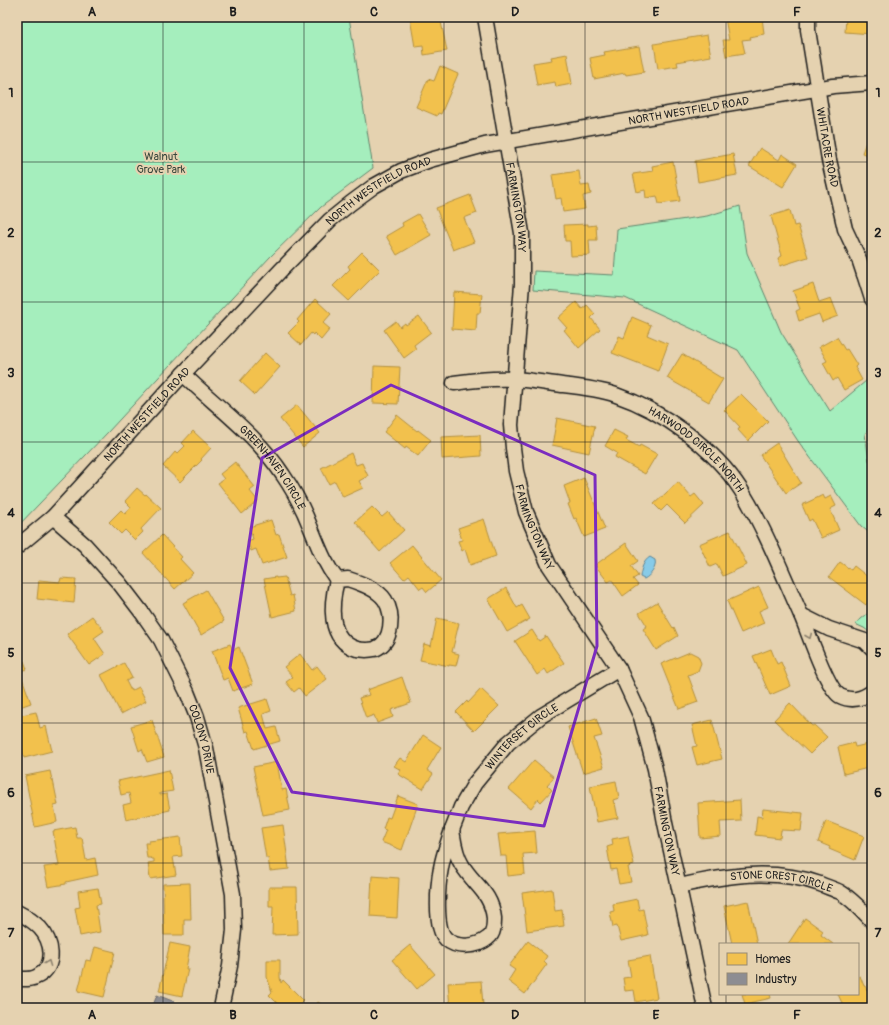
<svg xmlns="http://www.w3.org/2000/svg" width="889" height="1025" font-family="Pangolin,sans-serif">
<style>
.green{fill:#a5eebd;stroke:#60856c}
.water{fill:#87cbe8;stroke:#5c8596}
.homes{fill:#f2c14e;stroke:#b2903f}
.industry{fill:#8d8d92;stroke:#6b6b6f}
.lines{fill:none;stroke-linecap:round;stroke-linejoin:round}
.minor-casing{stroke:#1c1c1c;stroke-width:17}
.minor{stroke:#e5d2b0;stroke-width:14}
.oneway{stroke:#8b806d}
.marked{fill:none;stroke:#7b2cbf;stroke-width:3;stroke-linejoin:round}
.grid{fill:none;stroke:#1c1c1c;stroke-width:1;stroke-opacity:0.55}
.labels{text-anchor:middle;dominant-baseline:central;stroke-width:4;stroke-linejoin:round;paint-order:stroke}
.street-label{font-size:11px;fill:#1c1c1c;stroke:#e5d2b0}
.park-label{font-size:11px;fill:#37463c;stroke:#e5d2b0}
.neatline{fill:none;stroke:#1c1c1c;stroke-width:1.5}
.grid-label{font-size:13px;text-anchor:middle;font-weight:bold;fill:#1c1c1c}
</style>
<rect width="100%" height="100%" fill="#e5d2b0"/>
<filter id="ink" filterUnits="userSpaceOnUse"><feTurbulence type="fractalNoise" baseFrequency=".025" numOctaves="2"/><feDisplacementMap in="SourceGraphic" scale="8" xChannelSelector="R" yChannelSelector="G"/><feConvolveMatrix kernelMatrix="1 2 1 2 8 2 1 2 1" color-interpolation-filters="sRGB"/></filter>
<g filter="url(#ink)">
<path class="green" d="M 17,17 L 349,17 L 373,168 L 321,207 L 270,257 L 108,432 L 17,527 Z
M 740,206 L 747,253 L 781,332 L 830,411 L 872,376 L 872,422 L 865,434 L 869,461 L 872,461 L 872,535 L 861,526 L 798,441 L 738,350 L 625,298 L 533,290 L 534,271 L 614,275 L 617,229 L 707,216 Z
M 872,610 L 872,634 L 864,628 L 855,624 Z"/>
<path class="water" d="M 650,557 L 655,560 C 657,568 650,576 644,579 L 640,577 C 641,570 643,561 650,557 Z"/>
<path class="homes" d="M 414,17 L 440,17 L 447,51 L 424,55 L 423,46 L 415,47 L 410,18 Z
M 728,17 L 762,17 L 764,34 L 750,37 L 751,39 L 742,40 L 745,53 L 726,56 L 723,40 L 729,40 L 725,18 Z
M 846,17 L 866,17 L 866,22 L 872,22 L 872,34 L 845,32 Z
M 707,35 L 711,56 L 677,62 L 678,66 L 658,69 L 654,44 Z
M 639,46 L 644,72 L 626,75 L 625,73 L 594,79 L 590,58 L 605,55 L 604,52 Z
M 567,54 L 572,84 L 556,87 L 555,82 L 537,85 L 533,63 L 552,60 L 551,57 Z
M 440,66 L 458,74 L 441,114 L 438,113 L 437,116 L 416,107 L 428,79 L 434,81 Z
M 872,133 L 872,157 L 862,153 L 867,139 L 869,140 Z
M 760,148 L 779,160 L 782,154 L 797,164 L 783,187 L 749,166 Z
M 733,154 L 737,175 L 698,182 L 695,161 Z
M 673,162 L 680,201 L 659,204 L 657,196 L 646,198 L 645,190 L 637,192 L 633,174 L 653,171 L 652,166 Z
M 579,171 L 581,186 L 589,185 L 591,194 L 583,196 L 585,209 L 563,212 L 561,198 L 556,199 L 552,175 Z
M 470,195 L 477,213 L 464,218 L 474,242 L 453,250 L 436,208 Z
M 790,210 L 794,226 L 798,225 L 808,257 L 780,266 L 778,258 L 782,256 L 771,216 Z
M 418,214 L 431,235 L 397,255 L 386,236 L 403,226 L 402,223 Z
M 588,224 L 588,226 L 596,225 L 597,240 L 589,240 L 590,255 L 571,256 L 570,241 L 565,241 L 564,225 Z
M 362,252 L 380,270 L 349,301 L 333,286 L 350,269 L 348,266 Z
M 813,284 L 819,302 L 831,298 L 838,316 L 822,322 L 819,314 L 799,321 L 796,311 L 800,309 L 793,291 Z
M 454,292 L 482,294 L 480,313 L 477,313 L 476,331 L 452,329 Z
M 315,299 L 331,314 L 323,323 L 330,329 L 321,340 L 314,333 L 313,335 L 311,333 L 301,345 L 288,333 L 299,322 L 297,320 Z
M 576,302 L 582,309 L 587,305 L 595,314 L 591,318 L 600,329 L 579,348 L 564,330 L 567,328 L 558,318 Z
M 419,316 L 431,332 L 414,345 L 416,349 L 404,358 L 384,330 L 396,321 L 400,327 L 405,323 L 406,325 Z
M 632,317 L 651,325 L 647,335 L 668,344 L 658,371 L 612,353 L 619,336 L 624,338 Z
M 837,337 L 845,350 L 847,349 L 857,365 L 855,367 L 862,380 L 844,390 L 837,378 L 833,381 L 823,363 L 827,361 L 819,347 Z
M 265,353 L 280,367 L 255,395 L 240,381 Z
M 682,354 L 723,379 L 709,402 L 667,378 Z
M 374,366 L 400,367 L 398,404 L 373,403 Z
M 741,394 L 768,421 L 748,441 L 738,430 L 740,427 L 724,410 Z
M 297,405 L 320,433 L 303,447 L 280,419 Z
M 397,415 L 417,431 L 418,430 L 431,440 L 418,456 L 406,447 L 405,449 L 384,432 Z
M 557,418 L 595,426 L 589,453 L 552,445 Z
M 614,430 L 628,437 L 626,440 L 639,447 L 640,445 L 657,454 L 645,474 L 615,457 L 617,453 L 605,446 Z
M 193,431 L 211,448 L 201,459 L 202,460 L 180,482 L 163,466 L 175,452 L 177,454 L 185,446 L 182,443 Z
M 480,435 L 481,456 L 442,459 L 441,437 Z
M 777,443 L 801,483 L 786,493 L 760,455 Z
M 351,453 L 356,465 L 362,463 L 368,476 L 359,481 L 363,488 L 343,497 L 335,481 L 329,484 L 321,468 Z
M 235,462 L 255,487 L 250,491 L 258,501 L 242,514 L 218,483 L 224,479 L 220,474 Z
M 584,478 L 605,529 L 584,537 L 576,518 L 574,519 L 568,504 L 570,503 L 564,486 Z
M 678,482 L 691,497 L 695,494 L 704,505 L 685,523 L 667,505 L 661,511 L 654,504 Z
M 137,488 L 145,495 L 146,494 L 161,508 L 141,529 L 143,532 L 135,540 L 125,530 L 121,534 L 109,522 L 121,510 L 125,514 L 131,507 L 125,501 Z
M 823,495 L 825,499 L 831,496 L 836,506 L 830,509 L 839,530 L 821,538 L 812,519 L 809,521 L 802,505 Z
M 372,507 L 382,517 L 388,512 L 404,530 L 380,552 L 365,535 L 366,534 L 355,522 Z
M 484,519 L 496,556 L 470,565 L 465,549 L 462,551 L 458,541 L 462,540 L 458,528 Z
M 271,520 L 276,535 L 279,534 L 287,557 L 262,565 L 256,549 L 251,551 L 247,541 L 253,539 L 249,527 Z
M 730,531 L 747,565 L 723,576 L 717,564 L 710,567 L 699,544 Z
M 162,535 L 182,557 L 180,559 L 193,573 L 175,589 L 143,553 Z
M 626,543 L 638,561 L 631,566 L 638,576 L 633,579 L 638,585 L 623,596 L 612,580 L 608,582 L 595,565 Z
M 412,545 L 441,580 L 427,592 L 423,587 L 420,589 L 409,575 L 404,579 L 390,563 Z
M 840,562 L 851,570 L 854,566 L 868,577 L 871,574 L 872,575 L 872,597 L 866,605 L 829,577 Z
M 276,577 L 276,578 L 285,577 L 290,596 L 293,595 L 296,611 L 272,617 L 264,579 Z
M 61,578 L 76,579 L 74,603 L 37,599 L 39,580 L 60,582 Z
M 759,587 L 768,607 L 759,611 L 764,623 L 741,633 L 727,601 Z
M 506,588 L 517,608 L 522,605 L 530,619 L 507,632 L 488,599 Z
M 206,590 L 224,621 L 201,635 L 183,603 Z
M 657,602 L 673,628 L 674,627 L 678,636 L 656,650 L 643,629 L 647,626 L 639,613 Z
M 92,616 L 104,631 L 94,638 L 105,654 L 89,665 L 67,634 Z
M 437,618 L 459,623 L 452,652 L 459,654 L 456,666 L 449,665 L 449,666 L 420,660 L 424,644 L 431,646 Z
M 532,630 L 539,641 L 546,636 L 564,663 L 548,674 L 545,669 L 537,675 L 515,641 Z
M 230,644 L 233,650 L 239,647 L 253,684 L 233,691 L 228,678 L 223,680 L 212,651 Z
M 771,649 L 777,664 L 781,662 L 791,686 L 770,695 L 753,656 Z
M 690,652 L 698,656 L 701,663 L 698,671 L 688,675 L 698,702 L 679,709 L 661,664 Z
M 300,654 L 312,670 L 317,666 L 327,679 L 305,696 L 299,688 L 294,692 L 286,682 L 293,677 L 284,667 Z
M 17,659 L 18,663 L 24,661 L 27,669 L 20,672 L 31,703 L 17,708 Z
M 124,663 L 132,678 L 126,681 L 131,691 L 139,687 L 146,701 L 121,714 L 101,675 Z
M 402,677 L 411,703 L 391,710 L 393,717 L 377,723 L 374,715 L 366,718 L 359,698 L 369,695 L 367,690 Z
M 481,689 L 499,706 L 474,731 L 456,712 L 467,701 L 468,703 Z
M 267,699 L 271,711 L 263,714 L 267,729 L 276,727 L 280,741 L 254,749 L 248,731 L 245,732 L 238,708 Z
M 790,703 L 812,726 L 814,725 L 827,737 L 810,754 L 774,720 Z
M 36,712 L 40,728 L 46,726 L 52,751 L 24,758 L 17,729 L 17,716 Z
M 596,718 L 602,736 L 594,738 L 604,767 L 583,773 L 568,727 Z
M 152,720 L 164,757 L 147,762 L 142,749 L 139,751 L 131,726 Z
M 712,720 L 722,759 L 697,765 L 692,747 L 697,746 L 692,725 Z
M 423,735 L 441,747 L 427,770 L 433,774 L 423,789 L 398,774 L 401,770 L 394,766 L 400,758 L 406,762 Z
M 854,743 L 855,747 L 872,743 L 872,767 L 844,774 L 838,747 Z
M 534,760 L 554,777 L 547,785 L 552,790 L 541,802 L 538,799 L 531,808 L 509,789 Z
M 277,762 L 282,790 L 286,789 L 290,810 L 263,815 L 253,767 Z
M 169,770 L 173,791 L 160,793 L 160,795 L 167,794 L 170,810 L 126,820 L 123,805 L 131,803 L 129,793 L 121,795 L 118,781 Z
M 50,771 L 52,780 L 53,780 L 58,805 L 54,806 L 57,822 L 35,827 L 25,776 Z
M 616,781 L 619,798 L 613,800 L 614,804 L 615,803 L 618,818 L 597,822 L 590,786 Z
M 398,796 L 418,804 L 402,850 L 381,842 L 386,830 L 383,829 L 387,817 L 390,818 Z
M 740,800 L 741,821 L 720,822 L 721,836 L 700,838 L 698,803 Z
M 763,809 L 803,813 L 801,831 L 781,830 L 780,838 L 755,835 L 757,816 L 762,817 Z
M 826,821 L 864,836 L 855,860 L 829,849 L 830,847 L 818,842 Z
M 283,825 L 289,869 L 270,871 L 268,858 L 266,858 L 261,828 Z
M 75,827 L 77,838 L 82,838 L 86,860 L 95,858 L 98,875 L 66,882 L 66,884 L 48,887 L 44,867 L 59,865 L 53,831 Z
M 535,831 L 537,853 L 523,854 L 525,874 L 508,876 L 506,856 L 501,856 L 498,834 Z
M 628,836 L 634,865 L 628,867 L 631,882 L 619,884 L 616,869 L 611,870 L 607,847 L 613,845 L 612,839 Z
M 180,837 L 182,856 L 173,857 L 176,875 L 150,879 L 148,863 L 154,862 L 154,859 L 152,859 L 151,858 L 147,858 L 145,843 L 149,843 L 149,841 Z
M 372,876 L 399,878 L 397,918 L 370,916 Z
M 190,883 L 191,919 L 184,919 L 184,935 L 164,935 L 163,884 Z
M 269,887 L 297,887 L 298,934 L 272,935 L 273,906 L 269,906 Z
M 98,888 L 101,904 L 96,905 L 100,932 L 80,936 L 75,908 L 80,907 L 78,891 Z
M 552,889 L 555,911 L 562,910 L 564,926 L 527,931 L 522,893 Z
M 637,899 L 639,910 L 643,909 L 648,935 L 621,941 L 617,926 L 613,927 L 610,912 L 614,911 L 613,904 Z
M 748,901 L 757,944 L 732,944 L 724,906 Z
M 805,918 L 823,931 L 821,935 L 833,944 L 788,944 Z
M 528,941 L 547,956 L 544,961 L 547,964 L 525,994 L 508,981 L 515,970 L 509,966 Z
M 170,943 L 190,947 L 186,969 L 188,969 L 182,996 L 159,991 Z
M 410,945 L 435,974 L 417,989 L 392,960 Z
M 95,947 L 115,952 L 104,997 L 78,991 L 86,960 L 91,961 Z
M 650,956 L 657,998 L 636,1002 L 634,990 L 625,991 L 623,978 L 631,977 L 628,960 Z
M 267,960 L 280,960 L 280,977 L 281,983 L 283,980 L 303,1000 L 295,1008 L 282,1008 L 269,995 L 272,992 L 267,977 Z
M 860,976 L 864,986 L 865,986 L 867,990 L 868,989 L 872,999 L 872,1007 L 869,1008 L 844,1008 L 838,994 L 858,994 L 858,977 Z
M 481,981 L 483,1005 L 462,1007 L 462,1008 L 450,1008 L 448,983 Z
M 742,994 L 770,994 L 771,998 L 745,1004 Z
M 318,1002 L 326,1008 L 314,1008 Z"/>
<path class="industry" d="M 157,995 L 175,1002 L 173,1008 L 152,1008 Z"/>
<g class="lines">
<defs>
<g id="minor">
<path id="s1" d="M 485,17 L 522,233 L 522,284 L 511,425 L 513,448 L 516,471 L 526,512 L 549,565 L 619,669 L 641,717 L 655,769 L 665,823 L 705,1008"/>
<path id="s2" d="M 808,17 L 808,30 L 829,160 L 845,229 L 859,259 L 864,274"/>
<path d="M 872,279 L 864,274 L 872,299"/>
<path id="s3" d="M 183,374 C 217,407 257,435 283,475 C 294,491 303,508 310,526 C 319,547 323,561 337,580"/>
<path id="s4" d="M 454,383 C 474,380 494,378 514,379 C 530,380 546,383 562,385 C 580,387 599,389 616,395 C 663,411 714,448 741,490 C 766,530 782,573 801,615"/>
<path id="s5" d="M 53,517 L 85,545 L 120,584 L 143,614 L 161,640 L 187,692 L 197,717 L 206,748 L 233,894 L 234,930 L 230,966 L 221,1008"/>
<path id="s6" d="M 17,547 L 53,517 L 183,374 L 281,270 L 330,220 L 351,203 L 374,186 L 401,171 L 430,160 L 485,145 L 833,86 L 872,83"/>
<path d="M 348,579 C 360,583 378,589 385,600 C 394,614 393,642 375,649 C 370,650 362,650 357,649 C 327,640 331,603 337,580 Z"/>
<path d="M 872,648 L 865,641 L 829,629 L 801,615 C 808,631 827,689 840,696 C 852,702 862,699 872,692"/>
<path d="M 452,830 C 454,842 455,854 462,865 C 474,885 491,892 494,918 C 494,925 494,934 488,938 C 477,947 457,949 446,939 C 434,928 438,883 441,868 C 443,855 448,843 452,830 Z"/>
<path id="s7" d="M 452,830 L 461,807 L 475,783 L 508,743 L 541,716 L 619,669"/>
<path id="s8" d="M 679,886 C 727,875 773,868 820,884 C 827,887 834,889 840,892 C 852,899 863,911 872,921"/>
<path d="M 17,912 C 25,916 33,921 40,928 C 52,941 57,966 38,976 C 32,980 24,979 17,979"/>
</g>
</defs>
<use href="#minor" class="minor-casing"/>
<use href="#minor" class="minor"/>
</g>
<defs><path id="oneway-chevron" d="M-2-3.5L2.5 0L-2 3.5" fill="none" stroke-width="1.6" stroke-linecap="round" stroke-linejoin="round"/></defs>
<g class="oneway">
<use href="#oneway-chevron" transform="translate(809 636) rotate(68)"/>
<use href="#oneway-chevron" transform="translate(48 963) rotate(-69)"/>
</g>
</g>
<path class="marked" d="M 391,385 L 595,475 L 597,646 L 544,826 L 292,792 L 230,668 L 262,458 Z"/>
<path class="grid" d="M 163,17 L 163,1008M 304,17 L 304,1008M 444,17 L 444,1008M 585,17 L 585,1008M 726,17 L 726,944M 17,162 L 872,162M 17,302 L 872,302M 17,442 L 872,442M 17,583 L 872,583M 17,723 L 872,723M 17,863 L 872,863M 726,994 L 726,1008"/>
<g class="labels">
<g class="street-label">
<text stroke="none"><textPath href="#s6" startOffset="834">NORTH WESTFIELD ROAD</textPath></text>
<text stroke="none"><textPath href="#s2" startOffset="132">WHITACRE ROAD</textPath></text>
<text stroke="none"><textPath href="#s6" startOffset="510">NORTH WESTFIELD ROAD</textPath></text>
<text stroke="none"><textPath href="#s1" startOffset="193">FARMINGTON WAY</textPath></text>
<text stroke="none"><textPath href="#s6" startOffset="186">NORTH WESTFIELD ROAD</textPath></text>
<text stroke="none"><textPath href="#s4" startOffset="262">HARWOOD CIRCLE NORTH</textPath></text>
<text stroke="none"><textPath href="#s3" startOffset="130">GREENHAVEN CIRCLE</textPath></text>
<text stroke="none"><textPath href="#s1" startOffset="517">FARMINGTON WAY</textPath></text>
<text stroke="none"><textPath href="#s7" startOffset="119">WINTERSET CIRCLE</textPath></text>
<text stroke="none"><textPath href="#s5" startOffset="272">COLONY DRIVE</textPath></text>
<text stroke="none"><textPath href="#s1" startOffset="853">FARMINGTON WAY</textPath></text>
<text stroke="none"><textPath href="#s8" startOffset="104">STONE CREST CIRCLE</textPath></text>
</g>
<g class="park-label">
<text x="161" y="156">Walnut<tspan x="161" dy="13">Grove Park</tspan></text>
</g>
</g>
<rect width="889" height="1025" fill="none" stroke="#e5d2b0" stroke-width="44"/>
<rect x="719" y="943" width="140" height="52" fill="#e5d2b0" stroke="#958975"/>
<rect x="727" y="953" width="20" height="12" fill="#f2c14e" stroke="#958975"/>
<text x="755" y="963" font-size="12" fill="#1c1c1c">Homes</text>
<rect x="727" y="973" width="20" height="12" fill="#8d8d92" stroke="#958975"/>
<text x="755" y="983" font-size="12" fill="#1c1c1c">Industry</text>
<rect x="22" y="22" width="845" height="981" class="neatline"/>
<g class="grid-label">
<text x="92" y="16">A</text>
<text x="233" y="16">B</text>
<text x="374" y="16">C</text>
<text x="515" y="16">D</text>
<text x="656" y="16">E</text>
<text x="797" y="16">F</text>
<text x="11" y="97">1</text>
<text x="878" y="97">1</text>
<text x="11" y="237">2</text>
<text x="878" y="237">2</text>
<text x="11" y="377">3</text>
<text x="878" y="377">3</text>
<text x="11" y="517">4</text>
<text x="878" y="517">4</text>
<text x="11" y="657">5</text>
<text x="878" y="657">5</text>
<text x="11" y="797">6</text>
<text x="878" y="797">6</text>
<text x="11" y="937">7</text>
<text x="878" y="937">7</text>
<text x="92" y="1019">A</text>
<text x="233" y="1019">B</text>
<text x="374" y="1019">C</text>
<text x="515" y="1019">D</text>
<text x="656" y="1019">E</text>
<text x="797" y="1019">F</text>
</g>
</svg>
